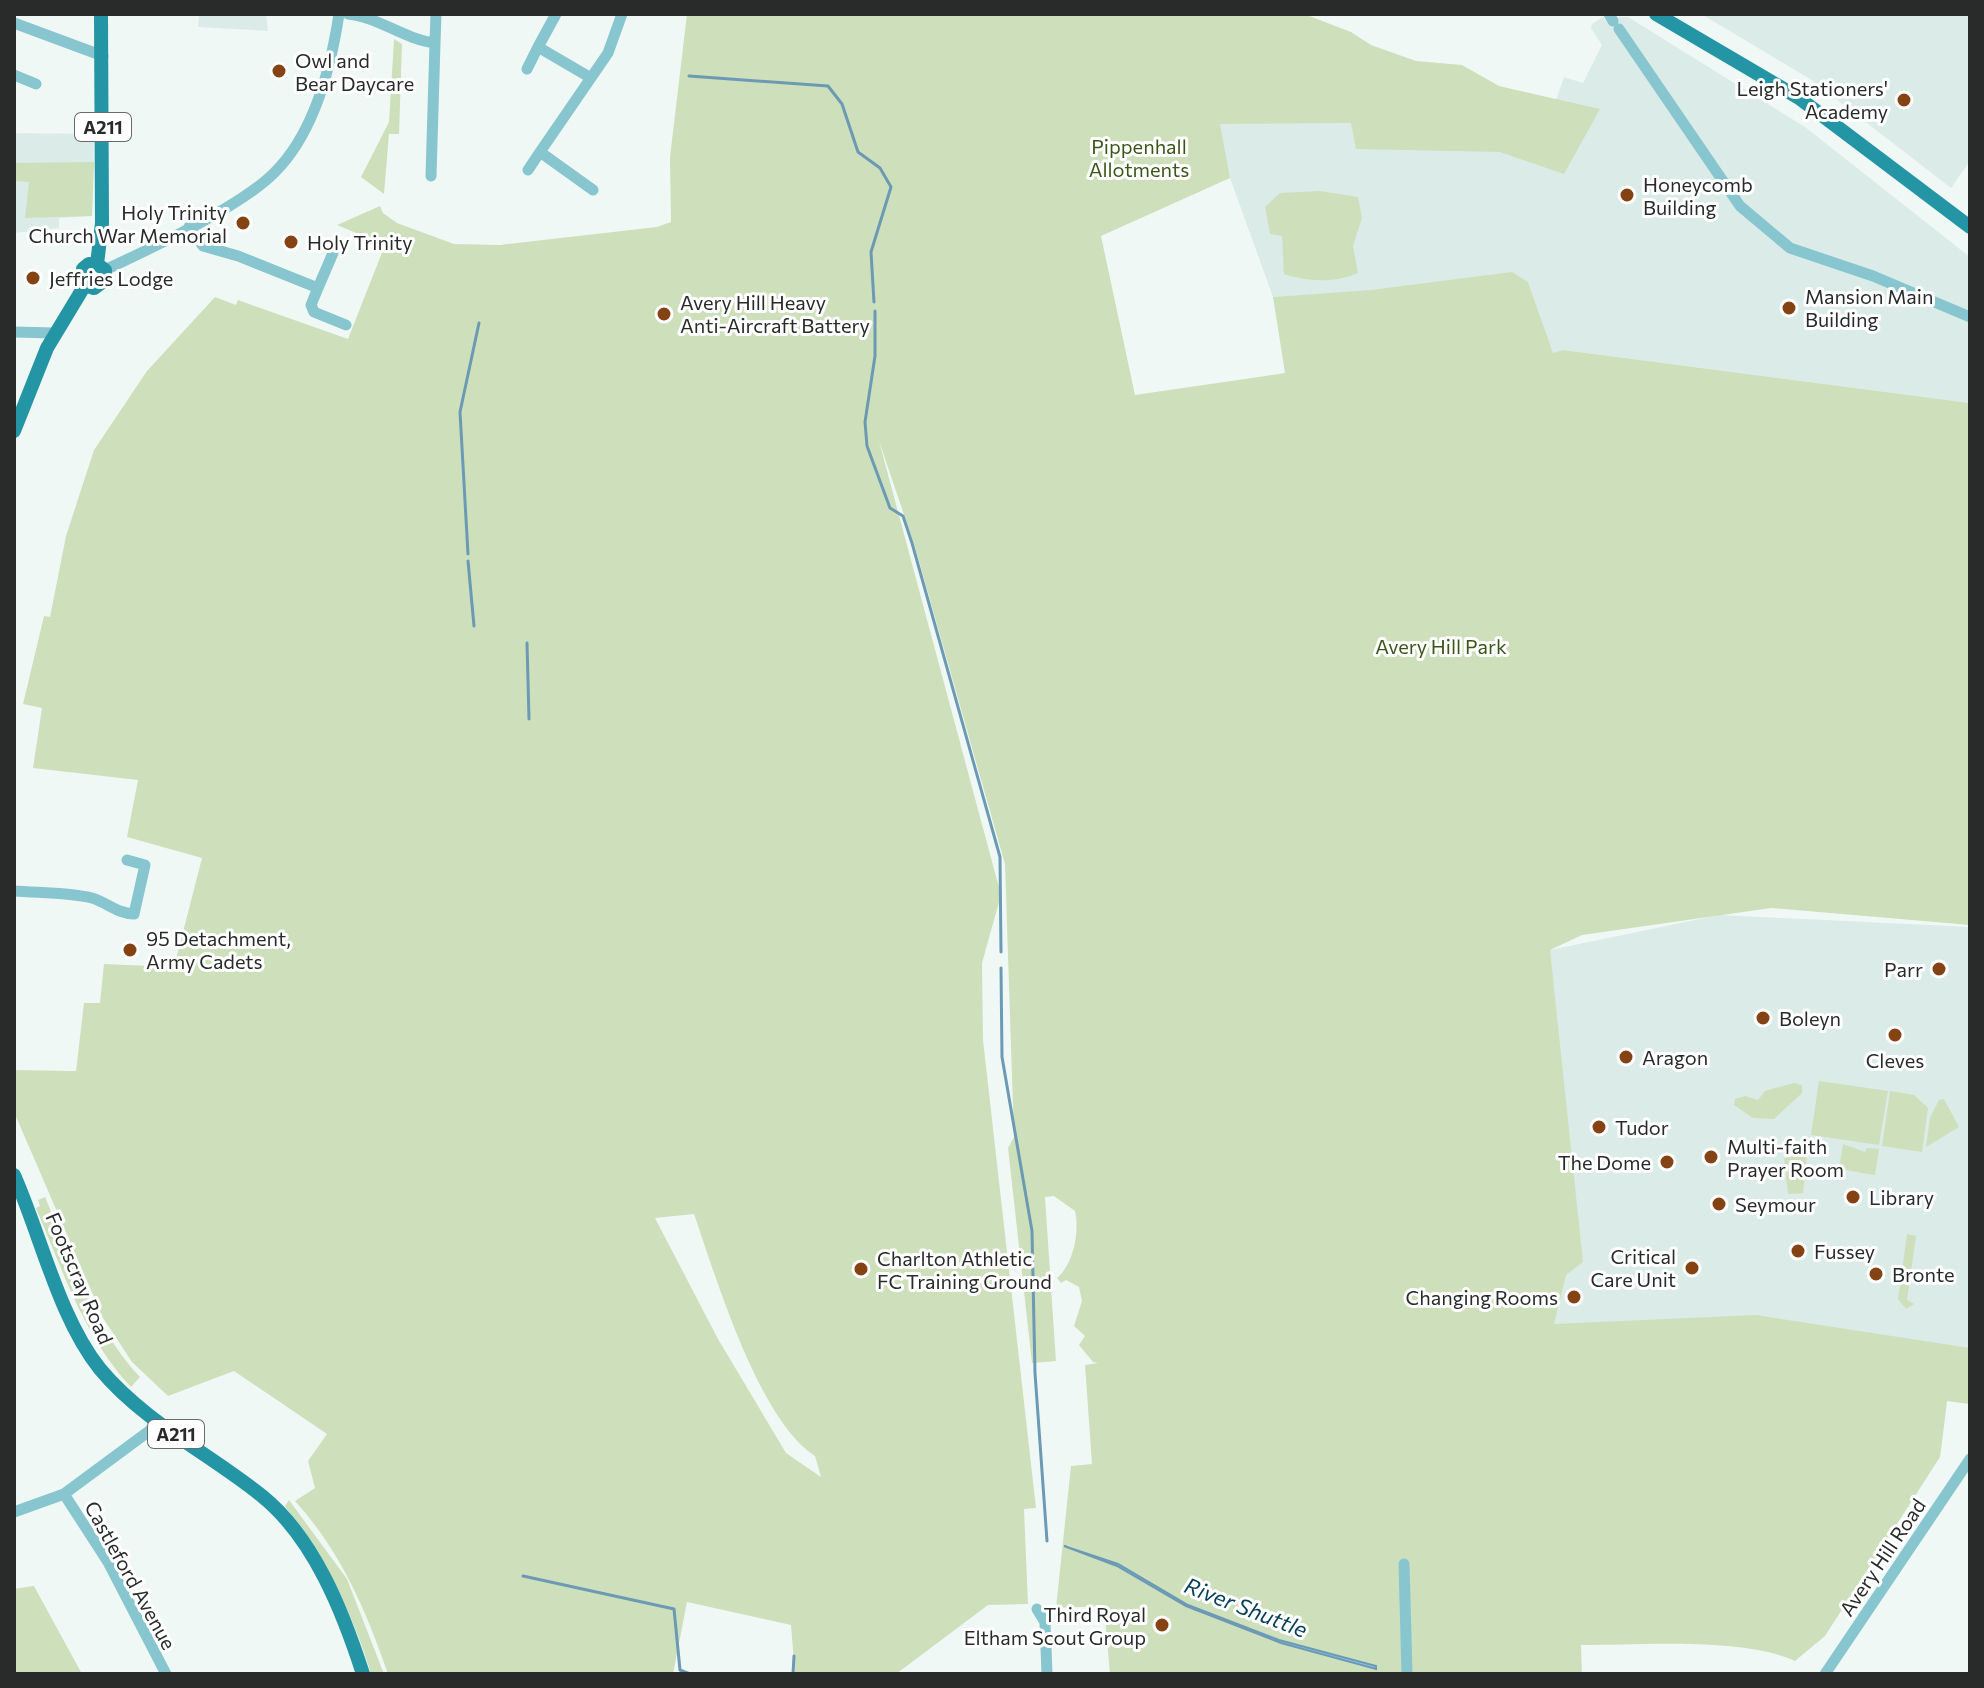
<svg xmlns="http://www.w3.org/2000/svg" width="1984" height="1688" font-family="Commissioner,sans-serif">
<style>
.built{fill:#dbebe8}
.green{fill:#cde0bb;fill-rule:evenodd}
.water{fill:#89caee;stroke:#6c9ab4;stroke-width:2}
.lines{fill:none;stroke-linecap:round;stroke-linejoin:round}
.stream{stroke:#6c9ab4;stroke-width:3}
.minor{stroke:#87c5cf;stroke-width:11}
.major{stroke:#2395a4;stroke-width:14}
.poi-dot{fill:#854213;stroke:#fff;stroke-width:3}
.labels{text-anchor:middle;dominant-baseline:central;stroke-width:6;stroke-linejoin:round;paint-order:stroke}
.shield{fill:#fff;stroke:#696b6b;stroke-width:2}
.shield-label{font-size:18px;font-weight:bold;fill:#292b2b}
.poi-label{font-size:20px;fill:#292b2b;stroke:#fff;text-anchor:start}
.park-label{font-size:20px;fill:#3b5519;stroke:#fff}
.street-label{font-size:20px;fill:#292b2b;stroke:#fff}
.water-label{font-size:22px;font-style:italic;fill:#073f58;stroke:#fff}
</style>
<rect width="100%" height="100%" fill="#f0f8f6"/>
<path class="built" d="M 199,14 L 266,14 L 268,31 L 198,27 Z
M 1167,14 L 1551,115 L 1564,77 L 1583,83 L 1602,45 L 1591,28 L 1592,24 L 1603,17 L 1609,24 L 1620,17 L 1628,17 L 1805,127 L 1970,257 L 1970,403 L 1563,350 L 1553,354 L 1528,282 L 1273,297 L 1230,178 L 1219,124 Z
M 1701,14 L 1970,14 L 1970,161 L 1951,188 L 1810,79 Z
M 14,133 L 94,134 L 92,216 L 59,218 L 59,228 L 14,233 Z
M 1719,915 L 1970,927 L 1970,1404 L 1947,1401 L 1940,1457 L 1554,1324 L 1550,950 Z"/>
<path class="green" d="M 687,14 L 1304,14 L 1351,32 L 1371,45 L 1416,61 L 1462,65 L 1499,86 L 1600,109 L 1564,174 L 1500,152 L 1356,149 L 1351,123 L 1220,124 L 1230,178 L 1101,236 L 1135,395 L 1285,373 L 1273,297 L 1371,290 L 1512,272 L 1528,282 L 1553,353 L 1563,350 L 1970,403 L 1970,925 L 1771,908 L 1582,935 L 1550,950 L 1583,1262 L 1566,1275 L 1554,1324 L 1756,1315 L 1970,1348 L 1970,1404 L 1947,1401 L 1940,1457 L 1825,1636 L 1795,1661 C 1744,1637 1640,1645 1581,1645 L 1582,1674 L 1110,1674 L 1104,1606 L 1056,1608 L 1071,1466 L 1092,1464 L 1085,1365 L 1098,1363 L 1093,1362 L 1079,1345 L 1085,1336 L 1074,1326 L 1082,1301 L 1079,1287 L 1066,1280 L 1061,1283 L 1057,1278 C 1073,1265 1080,1232 1075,1211 L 1054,1196 L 1045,1197 L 1056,1361 L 1032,1363 L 1008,1148 L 1014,1137 L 1005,864 L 915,547 L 879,441 L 1001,895 L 982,963 L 983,1040 L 1036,1508 L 1024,1509 L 1028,1604 L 988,1605 L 896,1674 L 795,1674 L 791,1625 L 687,1602 L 673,1674 L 388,1674 C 366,1610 341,1552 295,1501 L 315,1488 L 308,1461 L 327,1434 L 234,1371 L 168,1396 L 132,1362 L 103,1318 L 14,1112 L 14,1070 L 76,1071 L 84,1003 L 100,1003 L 104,964 L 174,967 L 202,858 L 127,837 L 138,780 L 33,768 L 42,708 L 23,704 L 44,616 L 50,617 L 66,536 L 94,450 L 147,371 L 215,297 L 236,305 L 238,300 L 348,339 L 385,245 L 337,225 L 380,206 L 383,213 L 397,223 L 454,244 L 500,245 L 657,227 L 671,222 L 670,157 ZM 694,1214 C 716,1278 759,1421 815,1456 L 821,1477 L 786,1453 L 718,1339 L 655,1218 Z
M 394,39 L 402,44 L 399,134 L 389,134 L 384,194 L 361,177 L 389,122 Z
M 94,162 L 92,216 L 25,218 L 29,182 L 14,181 L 14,163 Z
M 1320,191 L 1358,197 L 1362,218 L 1353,246 L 1358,273 C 1335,283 1309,282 1284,274 L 1282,236 L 1270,234 L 1265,207 L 1280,193 Z
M 1819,1081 L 1888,1091 L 1879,1145 L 1811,1135 Z
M 1794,1083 L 1802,1085 L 1802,1093 L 1774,1119 L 1753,1118 L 1734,1105 L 1735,1099 L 1745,1096 L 1758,1100 L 1765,1091 Z
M 1890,1091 L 1914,1095 L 1928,1108 L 1922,1152 L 1882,1146 Z
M 1944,1099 L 1959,1127 L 1926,1147 L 1930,1118 L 1939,1100 Z
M 1843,1144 L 1865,1152 L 1867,1148 L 1879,1149 L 1875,1175 L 1839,1169 Z
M 1807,1155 L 1803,1193 L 1788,1194 L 1784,1158 Z
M 45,1197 C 72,1260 93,1327 140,1377 L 131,1387 C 84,1337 63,1271 36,1208 L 40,1206 L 38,1200 Z
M 1907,1234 L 1916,1236 L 1907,1300 L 1914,1304 L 1906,1309 L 1898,1299 Z
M 289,1500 L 347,1579 L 384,1674 L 371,1674 C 353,1611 323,1559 285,1506 Z
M 33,1586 L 34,1586 L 82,1674 L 14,1674 L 14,1589 Z"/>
<path class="water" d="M 1064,1546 L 1118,1564 L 1188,1605 L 1279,1640 L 1376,1666 L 1376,1669 L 1281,1643 L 1186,1606 L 1117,1566 Z"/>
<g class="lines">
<path class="stream" d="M 689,76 L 828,86 L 842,104 L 858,152 L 880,168 L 891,187 L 871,252 L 874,302
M 875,311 L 875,356 L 865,422 L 867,446 L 890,508 L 903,516 L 912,543 L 1000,857 L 1001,952
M 468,554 L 460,412 L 479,323
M 468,561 L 474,626
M 527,643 L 529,719
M 1001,968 L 1002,1057 L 1032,1231 L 1035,1373 L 1047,1541
M 523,1576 L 674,1609 L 680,1670 L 690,1674
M 793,1674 L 794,1656"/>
<path class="minor" d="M 348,14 C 379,17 403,39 435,43 L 436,14
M 556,14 L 538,47 L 591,78
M 1609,14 L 1613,21
M 14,23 L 103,56
M 1619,29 L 1740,206 L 1790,248 L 1873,276 L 1970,317
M 527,69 L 538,47
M 14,75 L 36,84
M 528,170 L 540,152
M 431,176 L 435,43
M 593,190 L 540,152 L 608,53 L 622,14
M 189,227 L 203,246 L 238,256 L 318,288 L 336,246
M 105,270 C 151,248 241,207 275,172 C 314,133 331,67 339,14
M 318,288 L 311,305 L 314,312 L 346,325
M 14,332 L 54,333
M 14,891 C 40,893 67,892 92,898 C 108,903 116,913 134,914 L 145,865 L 127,860
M 64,1494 L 108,1562 L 166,1674
M 14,1512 L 64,1494 L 160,1423
M 1404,1564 L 1407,1674
M 1037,1609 L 1045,1622 L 1047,1674
M 1825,1674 L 1970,1459"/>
<path class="major" d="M 1656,14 L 1799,98 L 1970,227
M 97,264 L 102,223 L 101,14
M 85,285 L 94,288 L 105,280 L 105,270 L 97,264
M 85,285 L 83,269 L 89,264 L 97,264
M 14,431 L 47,348 L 85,285
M 14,1175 C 41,1236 59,1318 100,1369 C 144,1422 210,1454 262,1496 C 314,1538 343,1612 363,1674"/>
</g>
<g class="poi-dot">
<circle cx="279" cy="71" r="8"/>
<circle cx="1904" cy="100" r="8"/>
<circle cx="1627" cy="195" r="8"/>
<circle cx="243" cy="223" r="8"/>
<circle cx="291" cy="242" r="8"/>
<circle cx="33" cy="278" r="8"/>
<circle cx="1789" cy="308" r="8"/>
<circle cx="664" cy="314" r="8"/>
<circle cx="130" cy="950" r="8"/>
<circle cx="1939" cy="969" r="8"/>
<circle cx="1763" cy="1018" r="8"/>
<circle cx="1895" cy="1035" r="8"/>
<circle cx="1626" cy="1057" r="8"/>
<circle cx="1599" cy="1127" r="8"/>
<circle cx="1711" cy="1157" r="8"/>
<circle cx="1667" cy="1162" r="8"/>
<circle cx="1853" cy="1197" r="8"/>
<circle cx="1719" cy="1204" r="8"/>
<circle cx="1798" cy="1251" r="8"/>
<circle cx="1692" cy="1268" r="8"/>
<circle cx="861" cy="1269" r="8"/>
<circle cx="1876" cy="1274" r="8"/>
<circle cx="1574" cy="1297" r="8"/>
<circle cx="1162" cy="1625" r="8"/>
</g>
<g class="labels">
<g class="shield">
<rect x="75" y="113" width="56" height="28" rx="6"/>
<rect x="148" y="1420" width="56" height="28" rx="6"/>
</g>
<g class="shield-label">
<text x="103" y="127">A211</text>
<text x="176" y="1434">A211</text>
</g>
<g class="poi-label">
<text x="295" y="60">Owl and<tspan x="295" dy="23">Bear Daycare</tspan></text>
<text x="1888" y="88" text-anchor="end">Leigh Stationers'<tspan x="1888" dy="23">Academy</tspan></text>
<text x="1643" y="184">Honeycomb<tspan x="1643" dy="23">Building</tspan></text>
<text x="227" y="212" text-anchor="end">Holy Trinity<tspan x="227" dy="23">Church War Memorial</tspan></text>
<text x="307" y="242">Holy Trinity</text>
<text x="49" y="278">Jeffries Lodge</text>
<text x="1805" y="296">Mansion Main<tspan x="1805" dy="23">Building</tspan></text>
<text x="680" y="302">Avery Hill Heavy<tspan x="680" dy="23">Anti-Aircraft Battery</tspan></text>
<text x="146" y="938">95 Detachment,<tspan x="146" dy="23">Army Cadets</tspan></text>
<text x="1923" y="969" text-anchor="end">Parr</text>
<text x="1779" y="1018">Boleyn</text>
<text x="1642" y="1057">Aragon</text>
<text x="1895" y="1060" text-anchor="middle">Cleves</text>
<text x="1615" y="1127">Tudor</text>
<text x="1727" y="1146">Multi-faith<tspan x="1727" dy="23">Prayer Room</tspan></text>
<text x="1651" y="1162" text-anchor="end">The Dome</text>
<text x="1869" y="1197">Library</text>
<text x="1735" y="1204">Seymour</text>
<text x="1814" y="1251">Fussey</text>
<text x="1676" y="1256" text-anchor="end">Critical<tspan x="1676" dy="23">Care Unit</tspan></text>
<text x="877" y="1258">Charlton Athletic<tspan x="877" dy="23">FC Training Ground</tspan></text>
<text x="1892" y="1274">Bronte</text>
<text x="1558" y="1297" text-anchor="end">Changing Rooms</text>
<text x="1146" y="1614" text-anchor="end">Third Royal<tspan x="1146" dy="23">Eltham Scout Group</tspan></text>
</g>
<g class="park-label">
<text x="1139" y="146">Pippenhall<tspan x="1139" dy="23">Allotments</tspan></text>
<text x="1441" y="646">Avery Hill Park</text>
</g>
<g class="street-label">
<text transform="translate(80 1278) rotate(67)">Footscray Road</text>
<text transform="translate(1882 1557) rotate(-56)">Avery Hill Road</text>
<text transform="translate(131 1575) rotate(61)">Castleford Avenue</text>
</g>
<g class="water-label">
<text transform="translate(1246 1607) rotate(21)">River Shuttle</text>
</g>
</g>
<rect width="1984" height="1688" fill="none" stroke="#292b2b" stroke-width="32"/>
</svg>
